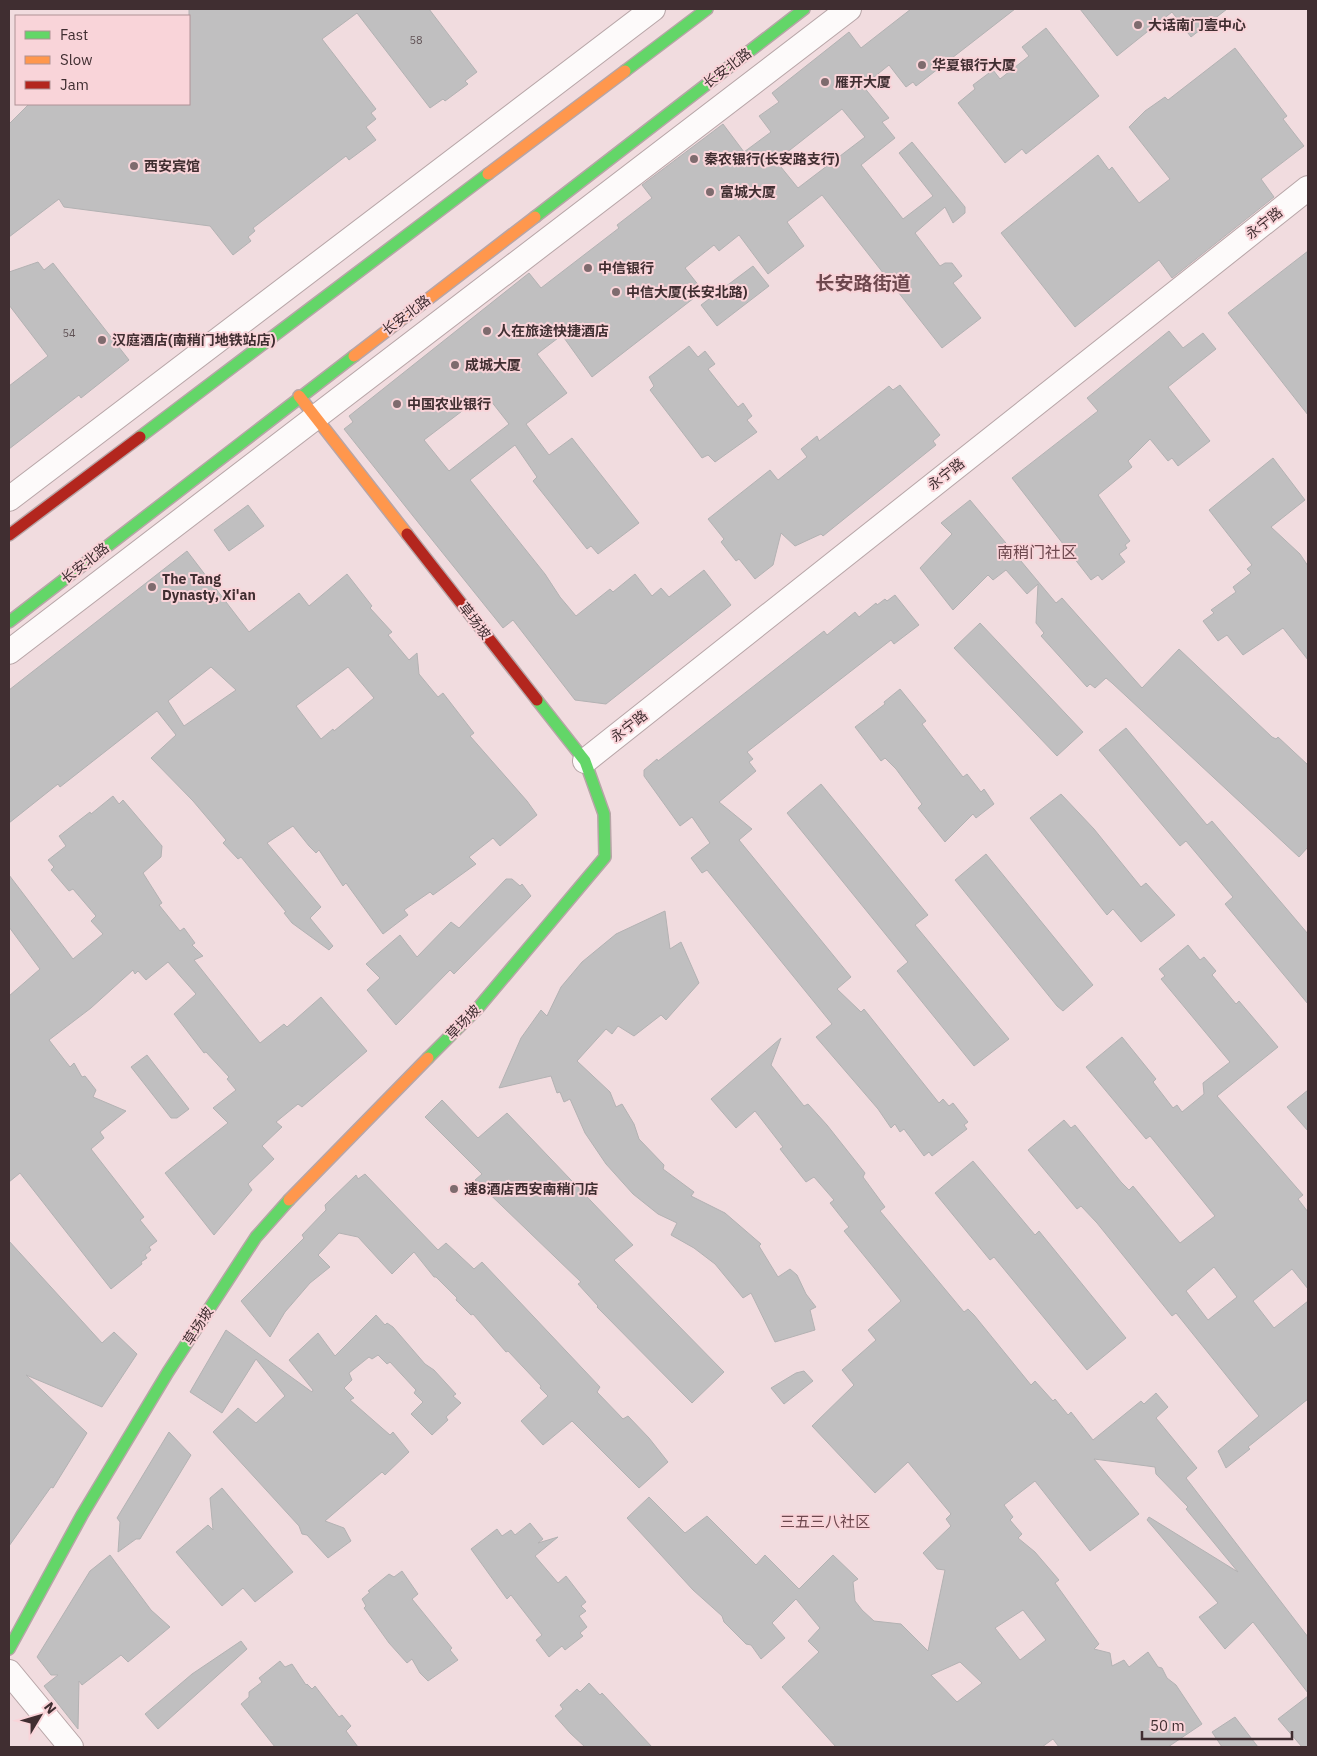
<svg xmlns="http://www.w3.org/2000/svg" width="1317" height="1756" font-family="'IBM Plex Sans','Noto Sans SC',sans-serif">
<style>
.building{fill:#c0bfc0;stroke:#b3b2b3;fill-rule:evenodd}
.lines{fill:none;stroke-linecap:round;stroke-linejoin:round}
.street-casing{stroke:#b7a5a7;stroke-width:26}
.fast-casing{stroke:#b7a5a7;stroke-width:14}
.slow-casing{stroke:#b7a5a7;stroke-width:14}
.jam-casing{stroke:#b7a5a7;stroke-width:14}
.street{stroke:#fdfafa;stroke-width:24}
.fast{stroke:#63d668;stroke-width:11}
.slow{stroke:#ff974d;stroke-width:11}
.jam{stroke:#b3261e;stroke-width:11}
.poi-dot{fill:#7e6b6e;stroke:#f9d4d9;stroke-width:2}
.labels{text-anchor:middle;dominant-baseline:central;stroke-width:4;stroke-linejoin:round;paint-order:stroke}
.number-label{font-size:11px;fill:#605255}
.poi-label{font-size:14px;font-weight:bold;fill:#402e31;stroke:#f9d4d9;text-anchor:start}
.street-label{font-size:14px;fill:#402e31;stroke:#f9d4d9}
.neighbourhood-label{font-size:15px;fill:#6e484e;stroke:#f9d4d9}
.quarter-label{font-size:16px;fill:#6e484e;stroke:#f9d4d9}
.district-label{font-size:19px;font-weight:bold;fill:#6e484e;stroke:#f9d4d9}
</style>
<rect width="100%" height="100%" fill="#f1dcdf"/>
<path class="building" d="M 189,9 L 429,9 L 477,72 L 465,81 L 468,84 L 445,101 L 443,99 L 430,108 L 357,13 L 322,39 L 376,109 L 371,113 L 376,119 L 366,127 L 376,140 L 349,160 L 346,156 L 253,228 L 255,231 L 248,237 L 251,241 L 233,255 L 210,226 L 64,207 L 59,199 L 9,237 L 9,124 L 29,104 L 189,104 Z
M 911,9 L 1015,9 L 916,86 L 913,82 L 906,87 L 889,65 L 863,86 L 889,118 L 882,122 L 895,138 L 861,165 L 903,219 L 933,196 L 899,153 L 912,142 L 965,207 L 965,213 L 953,223 L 945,207 L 915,233 L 940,266 L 945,263 L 952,263 L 962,276 L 953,283 L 981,318 L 942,348 L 822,195 L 787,222 L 804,246 L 768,274 L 739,235 L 719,251 L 714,245 L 685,268 L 703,291 L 592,377 L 562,335 L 537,354 L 567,393 L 526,424 L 549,455 L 572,438 L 639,523 L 598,554 L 591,546 L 587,549 L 533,481 L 537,477 L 515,445 L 470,480 L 545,574 L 560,597 L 576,616 L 610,589 L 613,592 L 635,574 L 652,596 L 661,588 L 669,597 L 704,570 L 731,605 L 606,704 L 575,700 L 513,620 L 503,628 L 413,516 L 344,429 L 353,422 L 349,416 L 529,273 L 541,288 L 619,228 L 617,225 L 652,198 L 642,185 L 723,124 L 744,152 L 771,132 L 759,116 L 779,102 L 772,93 L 849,32 L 861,48 ZM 842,109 L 865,137 L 798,188 L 776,161 ZM 487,396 L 509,424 L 449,471 L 424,440 L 470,405 L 472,407 Z
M 1080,9 L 1227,9 L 1191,37 L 1172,12 L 1117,56 Z
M 1046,28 L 1099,96 L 1026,154 L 1022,149 L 1005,163 L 958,103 L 975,89 L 973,85 L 993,70 L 1000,79 L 1029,56 L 1022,47 Z
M 1235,48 L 1287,116 L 1283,119 L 1304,146 L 1261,179 L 1274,197 L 1172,278 L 1159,260 L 1075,327 L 1001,233 L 1098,155 L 1109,170 L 1112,167 L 1139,203 L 1170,179 L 1129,127 L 1145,111 L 1165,97 L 1168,100 Z
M 1308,251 L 1308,415 L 1228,313 Z
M 38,262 L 44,270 L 53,263 L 129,360 L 81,398 L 79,395 L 9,449 L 9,386 L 48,356 L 9,305 L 9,272 Z
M 753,266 L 769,286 L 717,326 L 701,305 Z
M 1169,331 L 1183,348 L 1203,333 L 1216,349 L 1168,387 L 1210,441 L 1178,466 L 1172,458 L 1168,461 L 1150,439 L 1128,461 L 1132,467 L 1098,495 L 1130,541 L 1125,545 L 1127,548 L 1119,554 L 1125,562 L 1102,580 L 1098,575 L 1091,580 L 1012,478 L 1098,411 L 1087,398 Z
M 689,346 L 698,357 L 705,351 L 715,364 L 708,369 L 738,407 L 743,403 L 752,416 L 747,420 L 757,432 L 715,462 L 708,455 L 702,458 L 650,390 L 654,386 L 649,377 Z
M 900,385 L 940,435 L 933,441 L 936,445 L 823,536 L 821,534 L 795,546 L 781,533 L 773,565 L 755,579 L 739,559 L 736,561 L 721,542 L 724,539 L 708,519 L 770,470 L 778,480 L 807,457 L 801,449 L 817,436 L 819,441 L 889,386 L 893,390 Z
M 1273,458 L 1305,500 L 1271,527 L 1300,554 L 1308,566 L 1308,660 L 1283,628 L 1243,655 L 1227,635 L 1218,641 L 1203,621 L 1214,613 L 1211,610 L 1236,592 L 1233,587 L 1251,573 L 1247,569 L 1252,565 L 1209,510 Z
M 970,500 L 1056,603 L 1062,598 L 1142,688 L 1179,649 L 1272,737 L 1276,739 L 1278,737 L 1308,765 L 1308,847 L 1299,857 L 1112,683 L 1106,678 L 1095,688 L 1090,684 L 1087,687 L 1041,636 L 1044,633 L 1036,623 L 1038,584 L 1027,594 L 1006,570 L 993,580 L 988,575 L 953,610 L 920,568 L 952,534 L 941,523 Z
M 248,505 L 264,526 L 229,551 L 214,530 Z
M 187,551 L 249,632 L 299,593 L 309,606 L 347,574 L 372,606 L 370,608 L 392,632 L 388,635 L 409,660 L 417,653 L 419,674 L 438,697 L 443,693 L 474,733 L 470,736 L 527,801 L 537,815 L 500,846 L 493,838 L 469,857 L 476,864 L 433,895 L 430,892 L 404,910 L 408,915 L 383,934 L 346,883 L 343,886 L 319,850 L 316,853 L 309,846 L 293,826 L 267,843 L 321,907 L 310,918 L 333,946 L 329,950 L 292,923 L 284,913 L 286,912 L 241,857 L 238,859 L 223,843 L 226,840 L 193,801 L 151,758 L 176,735 L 157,711 L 60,787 L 58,784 L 9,823 L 9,690 ZM 211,667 L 236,690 L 184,726 L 168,701 ZM 348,667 L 374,698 L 334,731 L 333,729 L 321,739 L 296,706 Z
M 895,595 L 919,625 L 894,644 L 891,640 L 747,752 L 753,759 L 749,762 L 756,771 L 719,802 L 752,829 L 739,840 L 851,977 L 837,989 L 861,1012 L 864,1009 L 939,1103 L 943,1099 L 949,1106 L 953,1103 L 968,1122 L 964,1125 L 967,1129 L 932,1156 L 929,1152 L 924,1156 L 904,1129 L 900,1132 L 895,1124 L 891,1128 L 878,1109 L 816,1037 L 832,1024 L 707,870 L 702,873 L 691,858 L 710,843 L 692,817 L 680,826 L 644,776 L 644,770 L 657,759 L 658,761 L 824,631 L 827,635 L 855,612 L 859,617 L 876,603 L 877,605 L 885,599 L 887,601 Z
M 980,623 L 1083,732 L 1057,756 L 954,648 Z
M 900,689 L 926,721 L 922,724 L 963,777 L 967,774 L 981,792 L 984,789 L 994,804 L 976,818 L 973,814 L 945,842 L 918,808 L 922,804 L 896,769 L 885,758 L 881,761 L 855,727 L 885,704 L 884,702 Z
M 1126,728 L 1207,825 L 1212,821 L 1308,934 L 1308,1004 L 1225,904 L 1233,897 L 1186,841 L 1180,846 L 1099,750 Z
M 821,784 L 928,915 L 915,925 L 1009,1039 L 974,1066 L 897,971 L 908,962 L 787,813 Z
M 1061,794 L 1094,829 L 1141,887 L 1146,883 L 1175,915 L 1141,942 L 1113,909 L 1107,915 L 1030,818 Z
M 113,796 L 119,804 L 123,800 L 162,846 L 161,857 L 143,873 L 162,903 L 159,905 L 180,931 L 184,928 L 195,943 L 192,945 L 203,956 L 194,960 L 260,1043 L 284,1024 L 287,1027 L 321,997 L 367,1051 L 302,1107 L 298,1104 L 276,1122 L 282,1127 L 262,1146 L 274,1159 L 248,1184 L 252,1190 L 214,1235 L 165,1173 L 228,1123 L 213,1108 L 236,1090 L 227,1079 L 229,1077 L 206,1052 L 204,1053 L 174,1014 L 196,994 L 181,977 L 168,962 L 146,980 L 138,971 L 135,974 L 133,970 L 91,1008 L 49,1040 L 70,1067 L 74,1063 L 82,1077 L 85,1076 L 96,1090 L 93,1097 L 126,1111 L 100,1132 L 104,1138 L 91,1149 L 144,1217 L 140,1220 L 157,1241 L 149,1247 L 151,1250 L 145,1255 L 147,1258 L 141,1262 L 142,1264 L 111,1289 L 20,1173 L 9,1182 L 9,996 L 40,969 L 9,927 L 9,875 L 73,959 L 103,934 L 91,921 L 96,916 L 73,889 L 69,891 L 51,870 L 54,867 L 48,860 L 66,846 L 59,836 L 90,812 L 91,814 Z
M 986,854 L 1093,985 L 1063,1011 L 1057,1006 L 955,880 Z
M 506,879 L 512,879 L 520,886 L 522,884 L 531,896 L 454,974 L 450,970 L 396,1025 L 367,990 L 380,978 L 366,964 L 400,935 L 417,957 L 451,922 L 459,928 Z
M 665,911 L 670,949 L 681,942 L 699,983 L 666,1020 L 661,1015 L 634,1036 L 618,1026 L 612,1034 L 606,1029 L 577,1061 L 610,1092 L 616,1107 L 622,1104 L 634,1124 L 639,1139 L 664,1165 L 663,1169 L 694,1192 L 691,1196 L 725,1213 L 761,1244 L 759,1246 L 778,1277 L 790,1269 L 797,1275 L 806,1294 L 816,1307 L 810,1310 L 815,1330 L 775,1342 L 751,1293 L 743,1298 L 715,1264 L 694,1248 L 671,1235 L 677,1223 L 658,1214 L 633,1194 L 606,1164 L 585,1133 L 570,1099 L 564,1102 L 560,1092 L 557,1093 L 551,1076 L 499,1088 L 521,1038 L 541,1010 L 547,1016 L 561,987 L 582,962 L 616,934 Z
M 1188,945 L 1200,960 L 1204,957 L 1216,971 L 1212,975 L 1236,1004 L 1239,1001 L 1278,1047 L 1217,1096 L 1303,1195 L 1298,1199 L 1308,1212 L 1308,1289 L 1292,1269 L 1253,1301 L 1274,1328 L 1308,1301 L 1308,1399 L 1248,1447 L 1250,1449 L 1226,1468 L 1218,1451 L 1259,1416 L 1176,1313 L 1172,1316 L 1097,1223 L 1081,1206 L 1077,1209 L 1028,1150 L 1064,1120 L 1071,1128 L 1075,1125 L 1121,1182 L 1129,1190 L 1133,1186 L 1180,1243 L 1215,1216 L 1150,1136 L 1146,1139 L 1086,1067 L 1122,1037 L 1156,1079 L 1153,1082 L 1173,1108 L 1177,1105 L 1182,1112 L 1204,1094 L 1203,1083 L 1230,1062 L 1161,979 L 1165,976 L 1159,969 ZM 1214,1267 L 1237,1297 L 1208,1320 L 1186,1291 Z
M 781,1038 L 771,1065 L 804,1106 L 808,1104 L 827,1125 L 865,1173 L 863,1177 L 885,1207 L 880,1211 L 964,1312 L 968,1309 L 974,1315 L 1031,1385 L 1035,1381 L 1053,1401 L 1055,1399 L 1068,1415 L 1071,1412 L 1093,1440 L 1141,1401 L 1144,1404 L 1156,1393 L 1168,1407 L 1156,1418 L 1197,1468 L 1186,1478 L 1308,1637 L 1308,1693 L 1253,1622 L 1225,1649 L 1199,1617 L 1218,1603 L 1147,1520 L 1149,1517 L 1238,1572 L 1186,1509 L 1188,1507 L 1156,1474 L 1155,1467 L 1094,1459 L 1139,1514 L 1090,1551 L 1035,1481 L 1004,1505 L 1013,1517 L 1010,1520 L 1022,1534 L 1018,1538 L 1035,1552 L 1059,1580 L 1055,1583 L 1099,1644 L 1094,1649 L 1110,1653 L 1112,1666 L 1124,1660 L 1129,1667 L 1148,1652 L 1158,1667 L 1162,1668 L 1167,1678 L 1176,1685 L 1202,1724 L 1168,1747 L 1059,1747 L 1053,1739 L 1042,1747 L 836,1747 L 782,1687 L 819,1652 L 808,1641 L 820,1628 L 796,1599 L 772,1623 L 785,1638 L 761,1659 L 751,1645 L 746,1644 L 724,1622 L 722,1616 L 693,1590 L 627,1518 L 649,1497 L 685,1533 L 707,1516 L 756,1565 L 765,1555 L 799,1589 L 833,1555 L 858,1579 L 853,1582 L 855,1601 L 862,1610 L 874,1621 L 901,1624 L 928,1651 L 945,1570 L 937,1569 L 923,1553 L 951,1526 L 946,1519 L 951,1514 L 908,1462 L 875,1493 L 812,1426 L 854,1385 L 842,1370 L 876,1340 L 868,1330 L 901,1301 L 844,1231 L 849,1227 L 830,1203 L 834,1200 L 814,1177 L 806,1182 L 780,1149 L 783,1147 L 755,1111 L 736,1128 L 711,1099 ZM 1023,1610 L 1046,1640 L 1020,1660 L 995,1628 ZM 960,1662 L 982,1683 L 957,1702 L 931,1675 Z
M 147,1055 L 189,1109 L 177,1118 L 171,1118 L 131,1067 Z
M 1308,1090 L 1308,1131 L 1287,1107 Z
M 442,1100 L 478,1138 L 507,1113 L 633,1245 L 614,1260 L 724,1372 L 692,1403 L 597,1307 L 598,1306 L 578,1284 L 581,1282 L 475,1180 L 482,1174 L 425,1117 Z
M 973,1161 L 1035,1235 L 1039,1231 L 1126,1338 L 1087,1370 L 994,1257 L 990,1260 L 935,1193 Z
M 365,1174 L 438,1250 L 446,1243 L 474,1269 L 482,1262 L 600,1387 L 597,1392 L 623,1419 L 628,1416 L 649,1438 L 668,1462 L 639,1488 L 572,1421 L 543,1445 L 521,1421 L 548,1396 L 540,1388 L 541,1386 L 508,1351 L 506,1352 L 473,1314 L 471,1315 L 456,1300 L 457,1298 L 436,1277 L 434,1277 L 414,1252 L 392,1274 L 358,1237 L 339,1233 L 318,1255 L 330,1267 L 310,1283 L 285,1312 L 270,1337 L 241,1301 L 304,1238 L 302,1235 L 326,1210 L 325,1205 L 356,1175 L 358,1179 Z
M 9,1241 L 102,1343 L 114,1332 L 137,1354 L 102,1407 L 26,1375 L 87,1433 L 53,1488 L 51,1487 L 9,1546 Z
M 376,1315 L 385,1325 L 387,1323 L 393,1327 L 425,1364 L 434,1370 L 456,1394 L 453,1396 L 461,1403 L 446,1417 L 448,1420 L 432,1435 L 411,1414 L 423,1402 L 414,1393 L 416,1390 L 390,1362 L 387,1364 L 378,1355 L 372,1359 L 369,1357 L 349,1373 L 352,1380 L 344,1388 L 354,1398 L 350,1400 L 390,1435 L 393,1432 L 409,1452 L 385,1475 L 382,1472 L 325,1521 L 344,1528 L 351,1541 L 328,1558 L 307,1535 L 302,1534 L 299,1526 L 213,1432 L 238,1408 L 256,1423 L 285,1396 L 256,1359 L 222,1413 L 190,1392 L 226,1330 L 312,1392 L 313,1390 L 289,1360 L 318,1333 L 335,1356 Z
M 804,1371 L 813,1381 L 784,1404 L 771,1388 L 796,1373 Z
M 169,1432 L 191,1455 L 140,1539 L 136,1539 L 118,1552 L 120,1522 L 117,1518 Z
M 222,1488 L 293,1572 L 255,1602 L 243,1588 L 222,1606 L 176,1552 L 208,1525 L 213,1530 L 210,1498 Z
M 530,1523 L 543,1539 L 538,1543 L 558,1537 L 535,1556 L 558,1583 L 566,1576 L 586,1602 L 581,1606 L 586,1611 L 579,1616 L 587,1627 L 580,1633 L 583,1636 L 565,1650 L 562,1646 L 549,1657 L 536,1640 L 542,1635 L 511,1595 L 507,1599 L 471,1549 L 497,1529 L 502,1536 L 511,1530 L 515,1535 Z
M 110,1555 L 151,1610 L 170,1627 L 128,1662 L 121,1655 L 82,1685 L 79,1681 L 78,1729 L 44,1686 L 58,1675 L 51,1675 L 37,1657 L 90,1571 Z
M 402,1571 L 418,1594 L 412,1599 L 452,1648 L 450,1650 L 458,1660 L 428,1681 L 420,1673 L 412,1659 L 407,1663 L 389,1643 L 364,1608 L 366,1606 L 362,1599 L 370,1592 L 368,1591 L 389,1574 L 394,1577 Z
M 241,1641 L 247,1649 L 158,1729 L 145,1714 L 192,1674 Z
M 280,1661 L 285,1667 L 292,1664 L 306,1685 L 307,1684 L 312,1689 L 315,1686 L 339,1717 L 342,1715 L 351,1726 L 346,1731 L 358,1747 L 275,1747 L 241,1704 L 249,1697 L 249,1692 L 262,1682 L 259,1678 Z
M 589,1683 L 600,1695 L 602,1693 L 652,1747 L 585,1747 L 570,1733 L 555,1716 L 563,1709 L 560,1705 L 577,1689 L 580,1692 Z
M 1308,1696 L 1308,1747 L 1302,1747 L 1278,1719 Z
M 1235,1717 L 1258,1747 L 1222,1747 L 1212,1732 Z"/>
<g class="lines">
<defs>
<path id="street" d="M 9,499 L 653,9
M 9,652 L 849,9
M 585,761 L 1308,188
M 9,1672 L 71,1747"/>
<path id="fast" d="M 625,71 L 707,9
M 535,217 L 804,9
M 140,437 L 488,174
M 9,622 L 354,356
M 428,1058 L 478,1008 L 605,857 L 604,814 L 585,761 L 537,700
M 9,1649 L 82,1515 L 168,1372 L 256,1237 L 289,1200"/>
<path id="slow" d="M 488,174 L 625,71
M 354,356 L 535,217
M 299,396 L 407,534
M 289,1200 L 428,1058"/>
<path id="jam" d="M 407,534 L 537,700
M 9,535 L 140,437"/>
</defs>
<use href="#street" class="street-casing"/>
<use href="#fast" class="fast-casing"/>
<use href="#slow" class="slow-casing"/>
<use href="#jam" class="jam-casing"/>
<use href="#street" class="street"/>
<use href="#fast" class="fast"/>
<use href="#slow" class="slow"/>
<use href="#jam" class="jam"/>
</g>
<g class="poi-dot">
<circle cx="1138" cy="25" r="5"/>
<circle cx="922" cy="65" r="5"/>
<circle cx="825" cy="82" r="5"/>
<circle cx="694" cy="159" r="5"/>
<circle cx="134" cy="166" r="5"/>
<circle cx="710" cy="192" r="5"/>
<circle cx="588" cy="268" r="5"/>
<circle cx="616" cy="292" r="5"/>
<circle cx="487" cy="331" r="5"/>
<circle cx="102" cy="340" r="5"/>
<circle cx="455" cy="365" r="5"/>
<circle cx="397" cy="404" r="5"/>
<circle cx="152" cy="587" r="5"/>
<circle cx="454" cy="1189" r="5"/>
</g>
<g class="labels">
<g class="number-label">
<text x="416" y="40">58</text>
<text x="69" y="333">54</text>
</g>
<g class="poi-label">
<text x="1148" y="25">大话南门壹中心</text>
<text x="932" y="65">华夏银行大厦</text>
<text x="835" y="82">雁开大厦</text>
<text x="704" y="159">秦农银行(长安路支行)</text>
<text x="144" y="166">西安宾馆</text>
<text x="720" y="192">富城大厦</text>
<text x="598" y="268">中信银行</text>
<text x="626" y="292">中信大厦(长安北路)</text>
<text x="497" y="331">人在旅途快捷酒店</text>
<text x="112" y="340">汉庭酒店(南稍门地铁站店)</text>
<text x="465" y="365">成城大厦</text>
<text x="407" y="404">中国农业银行</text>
<text x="162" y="579">The Tang<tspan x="162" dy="16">Dynasty, Xi'an</tspan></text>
<text x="464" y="1189">速8酒店西安南稍门店</text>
</g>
<g class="street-label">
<text transform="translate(727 68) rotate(-37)">长安北路</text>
<text transform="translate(1264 223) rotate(-38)">永宁路</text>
<text transform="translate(406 315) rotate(-37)">长安北路</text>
<text transform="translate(946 474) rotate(-38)">永宁路</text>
<text transform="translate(85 563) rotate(-38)">长安北路</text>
<text transform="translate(475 621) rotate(52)">草场坡</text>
<text transform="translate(629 726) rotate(-38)">永宁路</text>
<text transform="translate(463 1022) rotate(-46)">草场坡</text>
<text transform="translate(198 1326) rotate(-57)">草场坡</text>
</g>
<g class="neighbourhood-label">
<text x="825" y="1521">三五三八社区</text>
</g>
<g class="quarter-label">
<text x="1037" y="552">南稍门社区</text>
</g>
<g class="district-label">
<text x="863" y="283">长安路街道</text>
</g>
</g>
<rect width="1317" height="1756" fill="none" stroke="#402e31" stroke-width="20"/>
<rect x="15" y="15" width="175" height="90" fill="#f9d4d9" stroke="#af9296"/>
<rect x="25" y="31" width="25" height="8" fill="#63d668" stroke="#af9296"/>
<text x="60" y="40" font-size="15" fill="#402e31">Fast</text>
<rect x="25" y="56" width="25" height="8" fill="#ff974d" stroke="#af9296"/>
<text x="60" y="65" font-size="15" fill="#402e31">Slow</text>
<rect x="25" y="81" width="25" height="8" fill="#b3261e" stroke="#af9296"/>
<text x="60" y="90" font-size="15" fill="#402e31">Jam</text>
<g transform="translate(40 1716) rotate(52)" stroke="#f9d4d9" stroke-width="4" paint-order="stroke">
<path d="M0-4L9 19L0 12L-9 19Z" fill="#402e31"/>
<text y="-8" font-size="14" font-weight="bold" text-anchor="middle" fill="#402e31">N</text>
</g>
<path d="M1142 1731v8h150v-8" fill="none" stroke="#402e31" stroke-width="2.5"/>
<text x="1150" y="1731" font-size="15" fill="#402e31" stroke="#f9d4d9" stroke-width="4" paint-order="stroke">50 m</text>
</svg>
